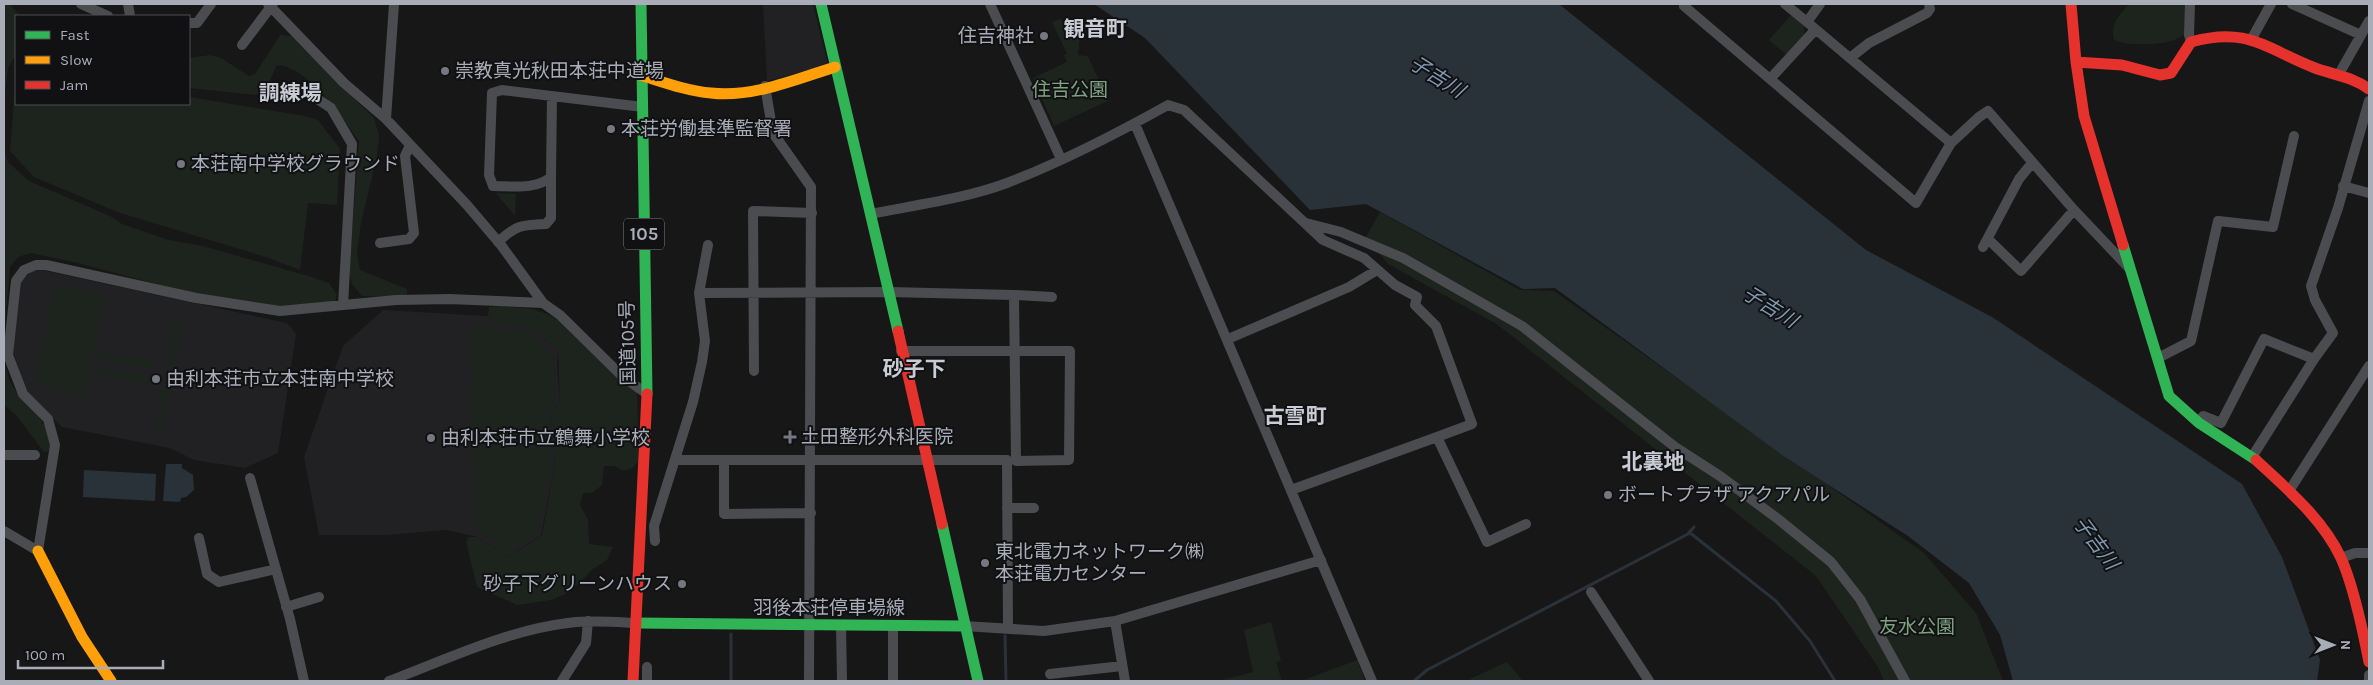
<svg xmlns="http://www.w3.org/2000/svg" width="2373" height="685" font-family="Karla,'Noto Sans JP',sans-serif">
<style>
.built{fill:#212123}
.green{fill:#1d241e}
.water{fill:#2a3239}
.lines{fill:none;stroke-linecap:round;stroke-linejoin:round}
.stream{stroke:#2a3239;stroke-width:3}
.street{stroke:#4b4c50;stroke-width:10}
.fast{stroke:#30b455;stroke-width:11}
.slow{stroke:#ff9f0a;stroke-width:11}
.jam{stroke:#e5322d;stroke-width:11}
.poi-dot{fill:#757880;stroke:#111113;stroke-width:2}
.labels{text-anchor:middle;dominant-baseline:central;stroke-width:4;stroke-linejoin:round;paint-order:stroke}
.shield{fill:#111113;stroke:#7b7e86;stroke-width:1}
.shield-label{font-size:18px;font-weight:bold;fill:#a8adb8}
.poi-label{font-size:19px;fill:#a8adb8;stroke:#111113;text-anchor:start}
.park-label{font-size:19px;fill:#7fa381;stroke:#111113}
.street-label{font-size:19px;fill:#a8adb8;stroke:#111113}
.water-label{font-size:20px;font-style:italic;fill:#7f9bb3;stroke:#111113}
.quarter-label{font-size:21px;font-weight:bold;fill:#c9ccd4;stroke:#111113}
</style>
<rect width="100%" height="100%" fill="#171717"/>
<path class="built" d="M 763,4 L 813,4 L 828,65 L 767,81 Z
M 41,270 L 287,323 L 296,334 L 278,453 L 245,468 L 194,460 L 170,448 L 62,427 L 27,393 L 12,349 L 18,288 L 22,278 L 30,271 Z
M 383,310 L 488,316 L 498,326 L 522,325 L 533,329 L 558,351 L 557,366 L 560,400 L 551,415 L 555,464 L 541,535 L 508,557 L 478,537 L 446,530 L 387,535 L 319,535 L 304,457 L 343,346 Z"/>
<path class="green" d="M 4,4 L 10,4 L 20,16 L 16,16 L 16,54 L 8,68 L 4,104 Z
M 2129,4 L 2186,4 L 2185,34 C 2173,46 2129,47 2114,40 C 2110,24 2119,15 2129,4 Z
M 1791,15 L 1804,26 L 1804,36 L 1787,55 L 1769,40 Z
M 1060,19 L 1080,36 L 1078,55 L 1088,56 L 1108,101 L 1054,126 L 1033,78 L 1067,62 L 1064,55 L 1067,54 L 1052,22 Z
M 280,35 L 291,36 L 374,118 L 379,136 L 377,156 L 361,223 L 357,253 L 360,270 L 407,289 L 407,294 L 398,297 L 362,296 L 352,284 L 349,272 L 359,141 C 340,115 310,68 277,65 L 269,82 L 256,95 L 189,88 L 189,58 L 210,55 L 221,58 L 249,76 L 255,74 Z
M 16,76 L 16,104 L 189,104 L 189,97 L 305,116 L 318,120 L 340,149 L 337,205 L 308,203 L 300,270 L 269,258 L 120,213 L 34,177 L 10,151 Z
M 4,149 L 8,162 L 29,181 L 110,216 L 122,224 L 169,240 L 203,246 L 308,276 L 329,283 L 337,295 L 335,302 L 283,307 L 198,295 L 74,262 L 30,253 L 18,257 L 10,267 L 4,339 Z
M 496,193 L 516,194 L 515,216 Z
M 1380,212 L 1520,290 L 1554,291 L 1924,553 L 1976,613 L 2003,681 L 1884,681 L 1878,667 L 1816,576 L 1498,325 L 1388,264 L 1366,237 Z
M 55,284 L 105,294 L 85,395 L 35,385 Z
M 502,306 C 527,308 540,308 562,322 L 637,391 L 639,460 L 633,468 L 623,471 L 614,466 L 604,466 L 602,485 L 592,493 L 583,493 L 580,505 L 588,520 L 589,544 L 613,547 L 607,560 L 593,569 L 570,592 L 551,600 L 517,605 L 477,587 L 466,542 L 469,537 L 478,537 L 508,557 L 542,535 L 555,464 L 551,415 L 560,400 L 558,351 C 532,328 533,325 498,326 L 488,316 L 489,307 Z
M 173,319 L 183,320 L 175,365 L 165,363 Z
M 469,325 L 486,325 L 496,332 L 527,330 L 553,356 L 557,396 L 549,412 L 552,463 L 538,533 L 507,553 L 476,528 Z
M 100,351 L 160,362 L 148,368 L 99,359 Z
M 4,352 C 4,365 8,380 15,390 C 27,407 56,426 49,451 L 44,452 L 16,415 L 4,405 Z
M 97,366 L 146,376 L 159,386 L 96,374 Z
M 162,386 L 170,388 L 162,430 L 155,428 Z
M 1271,622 L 1281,661 L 1276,662 L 1282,681 L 1218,681 L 1253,672 L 1244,630 Z
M 1357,660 L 1365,681 L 1301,681 Z
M 1507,662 L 1523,681 L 1471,681 L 1470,679 Z"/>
<path class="water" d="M 1094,4 L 1559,4 L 1866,250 L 1992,317 L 2242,484 L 2282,557 L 2320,660 L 2317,681 L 2013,681 L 2000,635 L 1969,583 L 1908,536 L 1782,455 L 1555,288 L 1523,289 L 1366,204 L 1310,210 L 1145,38 Z
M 166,464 L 182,464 L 182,468 L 193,475 L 194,490 L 186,497 L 181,498 L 180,502 L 163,501 Z
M 84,470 L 156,474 L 155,501 L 83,497 Z"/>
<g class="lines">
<path class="stream" d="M 1689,532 L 1776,601 L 1810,641 L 1835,681
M 731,634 L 731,681
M 1005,636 L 1006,681
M 1414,681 L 1427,670 L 1688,534 L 1694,527"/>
<path class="street" d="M 81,4 L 108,16
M 128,4 L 130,16
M 268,4 L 344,83 L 386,119 L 467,205 L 501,245 L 543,303 L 560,315 L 622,376 L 647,394
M 990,4 L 1061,159
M 1685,4 L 1684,6 L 1916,203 L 1951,143
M 1785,4 L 1807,22
M 1820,4 L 1807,22 L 1951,143 L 1979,117 L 1988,111 L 2074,210 L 2129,268
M 2190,4 L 2189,35 L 2191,42
M 2292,4 L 2361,35
M 189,23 L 197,23 L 211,4
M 2251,40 L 2271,4
M 242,45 L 273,4
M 1850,58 L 1869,43 L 1927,13 L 1930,9 L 1929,4
M 2339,74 L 2369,21
M 1770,79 L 1815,30
M 765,86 L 773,133 L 811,187 L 809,681
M 552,96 L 551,177 C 536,190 512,186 493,186 L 489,175 L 492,93 L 502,90 L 643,107
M 316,98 L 331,108 L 352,144 L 343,305
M 386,119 L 394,4
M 1135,124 L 1372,681
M 2343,186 L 2369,193
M 870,214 C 915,205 964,199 1007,183 C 1062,162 1116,134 1168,105 L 1184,110 L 1323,240 L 1364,258 L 1395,285 L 1417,297 L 1415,305 L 1436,326 L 1472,424 L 1437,437
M 1306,223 L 1341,232 L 1403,258 L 1522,326 L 1675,447 L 1720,476 L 1778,519 L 1831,562 L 1860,599 L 1905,681
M 1988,239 L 2021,271 L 2074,210
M 498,242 C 516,225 522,225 546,224 L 551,218 L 551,177
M 380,243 L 409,239 L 414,233 L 405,156 L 410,145
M 1983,247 L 2019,179 L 2032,163
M 699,293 L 889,292 L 1014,295
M 1228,339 L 1349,287 L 1377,270
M 901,351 L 1070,351 L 1069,460 L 1016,461 L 1014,295 L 1052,297
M 2158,358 L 2191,341 L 2218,221 L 2273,227 L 2294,136
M 754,371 L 753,211 L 812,213
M 2199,423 L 2203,416 L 2221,423 L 2264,339 L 2314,359
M 4,455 L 35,455
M 2252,457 L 2314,359 L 2333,333 L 2315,300 L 2311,286 L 2338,208 L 2369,101
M 675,460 L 1007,460 L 1008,629
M 724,460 L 724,514 L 811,513
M 250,478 L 290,619 L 304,681
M 1291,490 L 1437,437 L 1487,542 L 1526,524
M 2289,491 L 2369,366
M 1007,508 L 1034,508
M 4,531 L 38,551 L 55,445 L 48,419 L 23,394 L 8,355 L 16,281 L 24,270 L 36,265 L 46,265 L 196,298 L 280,311 L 396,300 L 449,299 L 543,303
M 199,538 L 207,574 L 219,582 L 276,569
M 655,541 L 654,526 L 693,402 L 702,362 L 705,341 L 699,293 L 708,245
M 2341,558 L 2355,553 L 2369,553
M 1591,592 L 1649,681
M 286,607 L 319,597
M 1115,621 L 1125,681
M 841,626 L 842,681
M 964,626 L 1044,631 L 1115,621 L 1321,560
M 647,667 L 647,681
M 1050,674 L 1122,666
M 389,681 C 445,660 508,630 568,623 C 591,620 614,622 637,623
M 562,681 L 586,643 L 588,621
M 893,681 L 893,626
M 2369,681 L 2369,675"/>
<path class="fast" d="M 641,4 L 647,394
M 821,4 L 898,331
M 2123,245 L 2169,396 L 2199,423 L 2256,460
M 942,524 L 978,681
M 637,623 L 964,626"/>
<path class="slow" d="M 640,75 C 663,82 687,91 711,93 C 752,98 797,79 835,67
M 38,551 L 82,637 L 111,681"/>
<path class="jam" d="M 2071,4 L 2076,62 L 2084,116 L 2123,245
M 2076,62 L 2122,65 L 2160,75 L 2171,73 L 2191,42 C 2248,26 2266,49 2315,68 C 2334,75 2353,77 2369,89
M 898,331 L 942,524
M 2256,460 C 2287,489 2323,519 2341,558 C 2354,587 2363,631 2369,662
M 633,681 L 647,394"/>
</g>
<g class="poi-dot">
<circle cx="1044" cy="36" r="5"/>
<circle cx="445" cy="71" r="5"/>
<circle cx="611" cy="129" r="5"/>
<circle cx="181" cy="164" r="5"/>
<circle cx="156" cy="379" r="5"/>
<path d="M787.5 429.5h5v5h5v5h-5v5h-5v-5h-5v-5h5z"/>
<circle cx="431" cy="438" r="5"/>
<circle cx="1608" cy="495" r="5"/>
<circle cx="985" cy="563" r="5"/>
<circle cx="682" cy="584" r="5"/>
</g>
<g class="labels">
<rect class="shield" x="624" y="218.5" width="40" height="31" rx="4"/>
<g class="shield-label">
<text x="644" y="234">105</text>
</g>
<g class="poi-label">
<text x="1034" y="36" text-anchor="end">住吉神社</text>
<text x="455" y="71">崇教真光秋田本荘中道場</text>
<text x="621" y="129">本荘労働基準監督署</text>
<text x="191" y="164">本荘南中学校グラウンド</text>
<text x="166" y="379">由利本荘市立本荘南中学校</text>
<text x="801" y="437">土田整形外科医院</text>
<text x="441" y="438">由利本荘市立鶴舞小学校</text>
<text x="1618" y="495">ボートプラザ アクアパル</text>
<text x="995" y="552">東北電力ネットワーク㈱<tspan x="995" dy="22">本荘電力センター</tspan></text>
<text x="672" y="584" text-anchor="end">砂子下グリーンハウス</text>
</g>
<g class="park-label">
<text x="1070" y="90">住吉公園</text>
<text x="1917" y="627">友水公園</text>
</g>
<g class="street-label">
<text transform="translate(628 343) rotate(-91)">国道105号</text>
<text x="829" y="608">羽後本荘停車場線</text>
</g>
<g class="water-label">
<text transform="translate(1437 77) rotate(32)">子吉川</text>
<text transform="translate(1770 307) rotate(32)">子吉川</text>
<text transform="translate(2096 543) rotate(53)">子吉川</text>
</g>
<g class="quarter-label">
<text x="1095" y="29">観音町</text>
<text x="290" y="93">調練場</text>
<text x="914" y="369">砂子下</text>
<text x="1295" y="416">古雪町</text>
<text x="1653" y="462">北裏地</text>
</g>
</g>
<rect width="2373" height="685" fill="none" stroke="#a8adb8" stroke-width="10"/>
<rect x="15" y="15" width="175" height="90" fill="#111113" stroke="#4d4f55"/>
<rect x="25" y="31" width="25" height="8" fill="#30b455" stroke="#4d4f55"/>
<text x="60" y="40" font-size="15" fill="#a8adb8">Fast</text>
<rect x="25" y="56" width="25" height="8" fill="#ff9f0a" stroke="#4d4f55"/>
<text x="60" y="65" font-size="15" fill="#a8adb8">Slow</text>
<rect x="25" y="81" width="25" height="8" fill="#e5322d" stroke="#4d4f55"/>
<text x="60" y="90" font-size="15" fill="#a8adb8">Jam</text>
<g transform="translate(2333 645) rotate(90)" stroke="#111113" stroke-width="4" paint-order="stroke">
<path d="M0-4L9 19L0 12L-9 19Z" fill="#a8adb8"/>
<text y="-8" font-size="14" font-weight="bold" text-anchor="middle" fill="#a8adb8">N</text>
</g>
<path d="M18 660v8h145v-8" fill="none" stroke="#a8adb8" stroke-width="2.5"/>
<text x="25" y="660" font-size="15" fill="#a8adb8" stroke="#111113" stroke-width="4" paint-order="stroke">100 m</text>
</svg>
